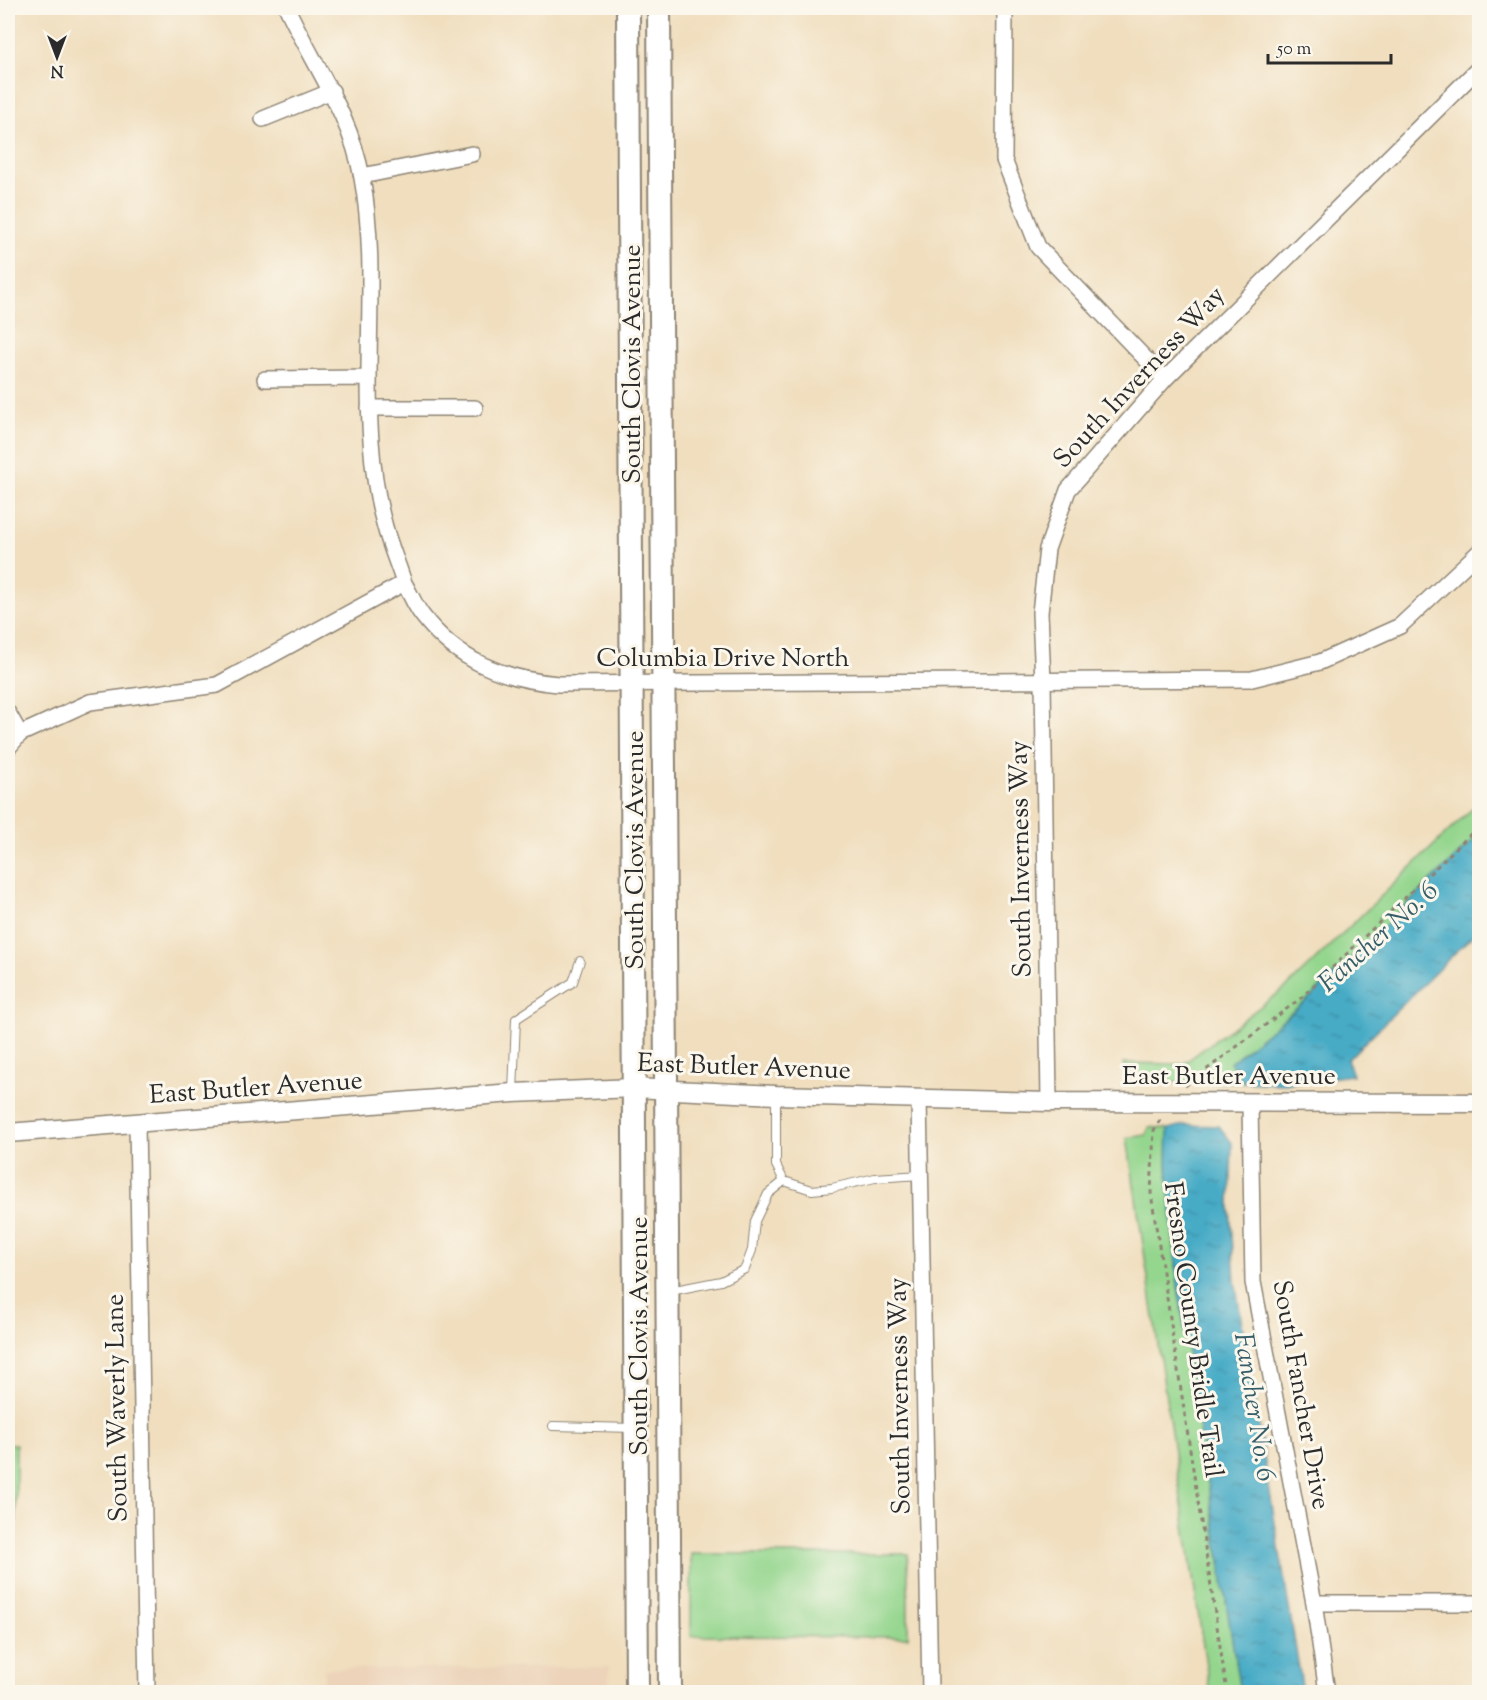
<svg xmlns="http://www.w3.org/2000/svg" width="1487" height="1700" font-family="'Sorts Mill Goudy',serif">
<style>
.built{fill:#ecd3b9}
.green{fill:#94d68e;stroke:#60805c;stroke-width:1.5}
.water{fill:url(#water-ripples);stroke:#386b78;stroke-width:1.5}
.lines{fill:none;stroke-linecap:round;stroke-linejoin:round}
.service-casing{stroke:#8e8474;stroke-width:10}
.minor-casing{stroke:#8e8474;stroke-width:18}
.tertiary-casing{stroke:#8e8474;stroke-width:21}
.primary-casing{stroke:#8e8474;stroke-width:26}
.path{stroke:#8e8474;stroke-width:3;stroke-dasharray:4.5 4.5;stroke-linecap:butt}
.service{stroke:#fff;stroke-width:8}
.minor{stroke:#fff;stroke-width:15}
.tertiary{stroke:#fff;stroke-width:18}
.primary{stroke:#fff;stroke-width:22}
.labels{text-anchor:middle;dominant-baseline:central;stroke-width:6;stroke-linejoin:round;paint-order:stroke}
.street-label{font-size:26px;fill:#2b2b2b;stroke:#fbf7ec}
.water-label{font-size:27px;font-style:italic;fill:#365e69;stroke:#fbf7ec}
</style>
<defs>
<pattern id="water-ripples" width="26" height="14" patternUnits="userSpaceOnUse" patternTransform="scale(1.5)"><rect width="26" height="14" fill="#46abc6"/><path d="M2 4q2-2 4 0t4 0M15 11q2-2 4 0t4 0" fill="none" stroke="#3b8ba1"/></pattern>
</defs>
<rect width="100%" height="100%" fill="#fbf7ec"/>
<filter id="ink" filterUnits="userSpaceOnUse"><feTurbulence type="fractalNoise" baseFrequency=".0167" numOctaves="2"/><feDisplacementMap in="SourceGraphic" scale="12" xChannelSelector="R" yChannelSelector="G"/><feConvolveMatrix kernelMatrix="1 2 1 2 8 2 1 2 1" color-interpolation-filters="sRGB"/></filter>
<filter id="wash" filterUnits="userSpaceOnUse"><feTurbulence type="fractalNoise" baseFrequency=".008" numOctaves="4" result="noise"/><feDisplacementMap in="SourceGraphic" scale="24" xChannelSelector="R" yChannelSelector="G"/><feGaussianBlur stdDeviation="1.35" result="paint"/><feColorMatrix in="noise" values="0 0 0 0 0 0 0 0 0 0 0 0 0 0 0 0 0 1.4 0 .05"/><feComposite in="paint" operator="in"/></filter>
<g filter="url(#wash)">
<rect width="100%" height="100%" fill="#f0debe"/>
<path class="built" d="M 609,1667 L 609,1692 L 324,1692 L 324,1669 Z"/>
<path class="green" d="M 1479,802 L 1479,835 L 1312,996 L 1230,1063 L 1244,1082 L 1148,1083 L 1132,1077 L 1123,1063 L 1183,1064 L 1288,986 Z
M 1149,1127 L 1168,1129 L 1167,1165 L 1178,1286 L 1240,1692 L 1210,1692 L 1127,1138 L 1146,1135 Z
M 8,1444 L 16,1444 L 16,1521 L 8,1521 Z
M 691,1554 L 908,1554 L 908,1637 L 691,1636 Z"/>
<path class="water" d="M 1479,835 L 1479,929 L 1347,1060 L 1353,1075 L 1284,1084 L 1244,1082 L 1230,1063 L 1312,996 Z
M 1184,1125 L 1219,1126 L 1232,1143 L 1230,1206 L 1235,1281 L 1303,1692 L 1240,1692 L 1178,1286 L 1167,1165 L 1168,1129 Z"/>
</g>
<g filter="url(#ink)">
<g class="lines">
<defs>
<path id="service" d="M 513,1092 L 516,1019 L 573,982 L 580,961
M 776,1096 L 776,1165 L 784,1181 L 812,1190 L 832,1188 L 875,1178 L 921,1175
M 670,1291 L 721,1281 L 745,1269 L 752,1250 L 755,1221 L 768,1194 L 784,1181
M 553,1426 L 634,1428"/>
<path id="minor" d="M 287,8 C 313,64 351,115 362,178 C 378,264 364,354 371,441 C 373,470 377,499 385,527 C 390,546 398,564 404,583
M 1005,8 L 1004,160 L 1038,247 L 1165,379
M 263,119 L 332,91
M 362,176 L 472,154
M 265,379 L 369,378
M 369,408 L 475,408
M 8,713 L 20,734
M 8,748 L 20,734 L 90,702 L 217,685 L 404,583 C 410,593 415,606 422,615 C 457,661 503,679 558,684 L 1252,679 L 1320,662 L 1400,626 L 1480,551
M 919,1099 L 930,1692
M 1049,1102 L 1043,681 L 1040,613 L 1047,549 L 1068,490 L 1165,379 L 1480,67
M 1250,1104 L 1253,1282 L 1314,1603 L 1327,1692
M 137,1123 L 147,1692
M 1314,1603 L 1480,1603"/>
<path id="tertiary" d="M 8,1133 L 513,1093 L 634,1088 L 776,1095 L 1049,1102 L 1480,1103"/>
<path id="primary" d="M 628,8 L 637,1692
M 659,8 L 670,1692"/>
</defs>
<use href="#service" class="service-casing"/>
<use href="#minor" class="minor-casing"/>
<use href="#tertiary" class="tertiary-casing"/>
<use href="#primary" class="primary-casing"/>
<path class="path" d="M 1185,1086 L 1301,998 L 1480,825
M 1160,1120 L 1154,1130 L 1151,1193 L 1227,1692"/>
<use href="#service" class="service"/>
<use href="#minor" class="minor"/>
<use href="#tertiary" class="tertiary"/>
<use href="#primary" class="primary"/>
</g>
</g>
<g class="labels">
<g class="street-label">
<text transform="translate(633 364) rotate(-90)">South Clovis Avenue</text>
<text transform="translate(1140 378) rotate(-47)">South Inverness Way</text>
<text x="723" y="659">Columbia Drive North</text>
<text transform="translate(636 850) rotate(-90)">South Clovis Avenue</text>
<text transform="translate(1022 859) rotate(-91)">South Inverness Way</text>
<text transform="translate(744 1068) rotate(2)">East Butler Avenue</text>
<text x="1229" y="1077">East Butler Avenue</text>
<text transform="translate(256 1089) rotate(-4)">East Butler Avenue</text>
<text transform="translate(1192 1330) rotate(82)">Fresno County Bridle Trail</text>
<text transform="translate(640 1336) rotate(-90)">South Clovis Avenue</text>
<text transform="translate(1300 1395) rotate(80)">South Fancher Drive</text>
<text transform="translate(901 1396) rotate(-91)">South Inverness Way</text>
<text transform="translate(118 1408) rotate(-91)">South Waverly Lane</text>
</g>
<g class="water-label">
<text transform="translate(1379 938) rotate(-42)">Fancher No. 6</text>
<text transform="translate(1253 1407) rotate(81)">Fancher No. 6</text>
</g>
</g>
<rect width="1487" height="1700" fill="none" stroke="#fbf7ec" stroke-width="30"/>
<g transform="translate(57 57) rotate(180)" stroke="#fbf7ec" stroke-width="4.5" paint-order="stroke">
<path d="M0-4.5L10 22L0 15L-10 22Z" fill="#2b2b2b"/>
<text y="-9" font-size="16" font-weight="bold" text-anchor="middle" fill="#2b2b2b">N</text>
</g>
<path d="M1268 54v9h123v-9" fill="none" stroke="#2b2b2b" stroke-width="3"/>
<text x="1277" y="54" font-size="18" fill="#2b2b2b" stroke="#fbf7ec" stroke-width="4.5" paint-order="stroke">50 m</text>
</svg>
